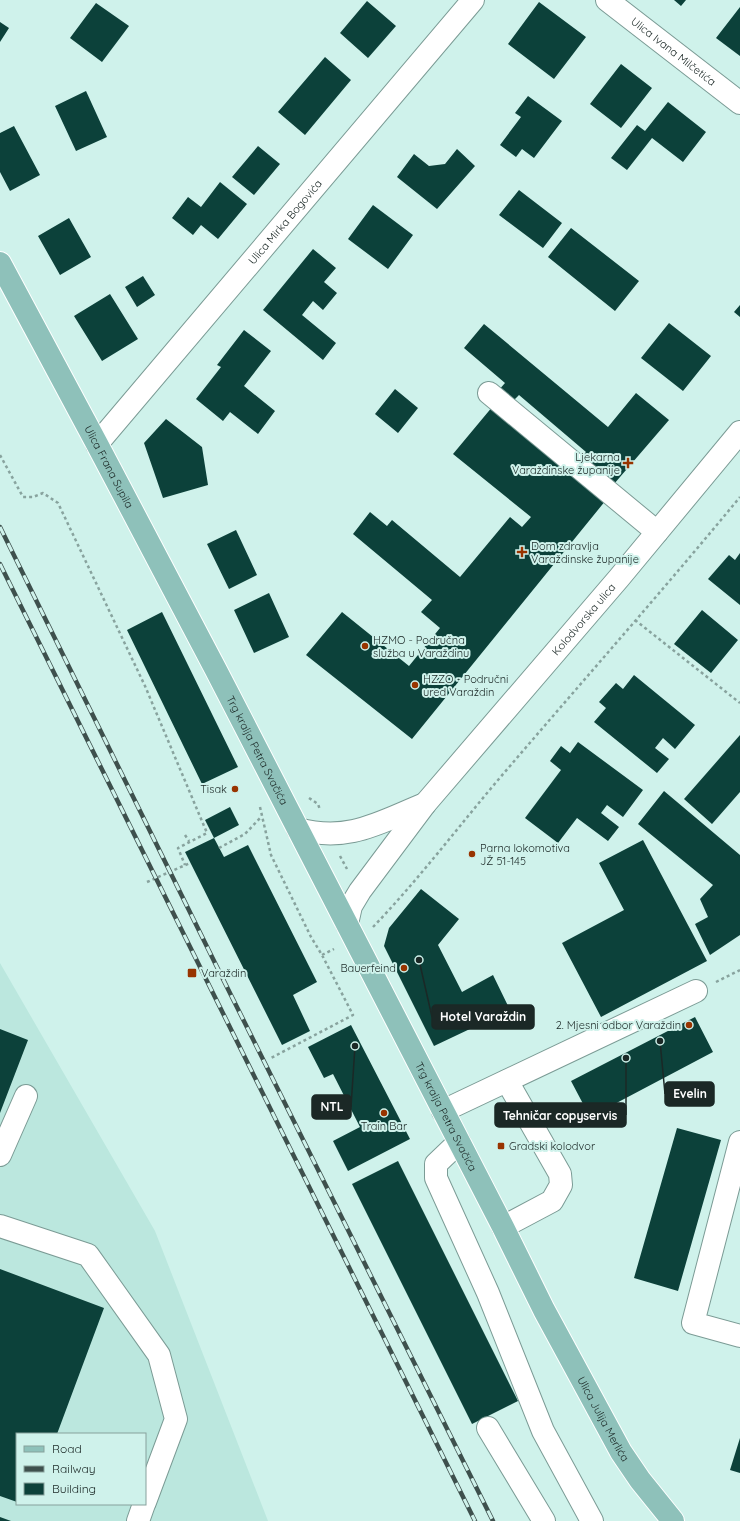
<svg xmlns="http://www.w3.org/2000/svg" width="740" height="1521" font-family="Quicksand,sans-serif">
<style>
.built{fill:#bbe7de;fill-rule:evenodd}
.building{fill:#0c413a}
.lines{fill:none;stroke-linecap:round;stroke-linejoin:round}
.minor-casing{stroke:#7b9b95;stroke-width:24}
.major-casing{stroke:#fff;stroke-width:24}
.path{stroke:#88a39e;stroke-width:2.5;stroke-dasharray:3 3;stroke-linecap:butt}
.minor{stroke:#fff;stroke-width:22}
.major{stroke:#8ec1ba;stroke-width:22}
.rail-casing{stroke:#3e504d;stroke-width:4.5}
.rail{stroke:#cff2eb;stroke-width:3;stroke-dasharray:9;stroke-linecap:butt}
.poi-dot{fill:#983400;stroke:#cff2eb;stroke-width:1.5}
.labels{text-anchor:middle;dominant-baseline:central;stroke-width:4;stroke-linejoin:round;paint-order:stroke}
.street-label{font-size:11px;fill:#1b2826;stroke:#cff2eb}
.poi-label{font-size:11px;fill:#1b2826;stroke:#cff2eb;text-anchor:start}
.leader{fill:none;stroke:#1b2826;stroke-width:1.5}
.callout-dot{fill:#1b2826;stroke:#cff2eb;stroke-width:1.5}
.callout{fill:#1b2826;stroke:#1b2826;stroke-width:1.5}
.callout-label{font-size:12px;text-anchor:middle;font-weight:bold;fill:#fff}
</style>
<rect width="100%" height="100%" fill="#cff2eb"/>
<path class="built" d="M 0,963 L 155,1231 L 268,1521 L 0,1521 ZM 17,1434 L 145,1434 L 145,1504 L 17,1504 Z"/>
<path class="building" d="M 674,0 L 686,0 L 681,6 Z
M 367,1 L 396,26 L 368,58 L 340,33 Z
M 539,2 L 586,37 L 554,79 L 508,44 Z
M 96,3 L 129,26 L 102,62 L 70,38 Z
M 740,7 L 740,56 L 716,38 Z
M 0,22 L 9,28 L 0,42 Z
M 325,57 L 351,80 L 305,135 L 278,112 Z
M 621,64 L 652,88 L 621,128 L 590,104 Z
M 86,91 L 107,137 L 76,151 L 55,106 Z
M 528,96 L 562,121 L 534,158 L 522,149 L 516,157 L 500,145 L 521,117 L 515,113 Z
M 668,102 L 706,132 L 683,162 L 652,138 L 627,170 L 611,158 L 637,125 L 645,131 Z
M 14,126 L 40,175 L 10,191 L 0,172 L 0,133 Z
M 258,146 L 280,164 L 254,195 L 232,177 Z
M 457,149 L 475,166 L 437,209 L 397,177 L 414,154 L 429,166 L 445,164 Z
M 220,182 L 247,204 L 218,239 L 201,225 L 193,235 L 172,218 L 188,197 L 201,207 Z
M 519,190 L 562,223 L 543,248 L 499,215 Z
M 373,205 L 413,235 L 388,269 L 348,239 Z
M 69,218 L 91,257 L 60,275 L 38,236 Z
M 571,228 L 639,281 L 615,311 L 548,257 Z
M 313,249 L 336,268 L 324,282 L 337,293 L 323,310 L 313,301 L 302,315 L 336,343 L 323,360 L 263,310 Z
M 143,276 L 155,295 L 137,307 L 125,287 Z
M 110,294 L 138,339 L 102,361 L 74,316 Z
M 740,305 L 740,317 L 734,312 Z
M 669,323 L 711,356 L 683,391 L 641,358 Z
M 484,324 L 608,427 L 636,393 L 669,420 L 614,484 L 582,456 L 586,452 L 519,395 L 512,402 L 498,391 L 505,383 L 464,348 Z
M 244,330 L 271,351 L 244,386 L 275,411 L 258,434 L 230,412 L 223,421 L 196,399 L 221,367 L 217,365 Z
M 395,389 L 418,408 L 398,433 L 375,414 Z
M 493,406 L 606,500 L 412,739 L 306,655 L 342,612 L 409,666 L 440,628 L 421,612 L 432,600 L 353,534 L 370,512 L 387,526 L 392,520 L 460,577 L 510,517 L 522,527 L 531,517 L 453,454 Z
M 166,419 L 202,447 L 208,485 L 163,498 L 144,443 Z
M 236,530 L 257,575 L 229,589 L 207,544 Z
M 740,553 L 740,605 L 708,579 L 729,555 L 735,560 Z
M 269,593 L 289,637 L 254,653 L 234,610 Z
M 702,610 L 738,640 L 711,673 L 674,644 Z
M 162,612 L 238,767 L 202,784 L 127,630 Z
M 634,675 L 695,725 L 675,749 L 663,738 L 655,748 L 669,759 L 657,773 L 594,722 L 606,708 L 599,702 L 616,683 L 623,689 Z
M 740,735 L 740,792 L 712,824 L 684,799 Z
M 578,742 L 643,790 L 623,817 L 607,805 L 601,813 L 619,827 L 608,841 L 577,818 L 558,843 L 525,818 L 561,770 L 550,761 L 561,746 L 570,753 Z
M 664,791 L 740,855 L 740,935 L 710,955 L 695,924 L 708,917 L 700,899 L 713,885 L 638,824 Z
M 230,807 L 239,825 L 214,838 L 224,857 L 248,845 L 317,982 L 293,995 L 310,1031 L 282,1045 L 185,852 L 214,838 L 205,820 Z
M 643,840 L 707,961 L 601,1017 L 562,943 L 624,910 L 599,863 Z
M 421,889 L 459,919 L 438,945 L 462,992 L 493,975 L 510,1010 L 434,1046 L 384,946 L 389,928 Z
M 695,1017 L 713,1052 L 590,1117 L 571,1081 Z
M 351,1025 L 410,1139 L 348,1171 L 333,1141 L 360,1127 L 333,1074 L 324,1078 L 308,1047 Z
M 0,1029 L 28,1040 L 0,1113 Z
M 677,1128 L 721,1140 L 678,1291 L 634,1278 Z
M 398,1161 L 518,1401 L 472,1424 L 352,1184 Z
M 0,1269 L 104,1308 L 57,1434 L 17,1434 L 17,1502 L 0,1496 Z
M 740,1438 L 740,1473 L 730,1470 Z
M 0,1517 L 11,1521 L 0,1521 Z"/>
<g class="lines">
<defs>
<g id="minor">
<path id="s1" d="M 607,0 L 740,103"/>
<path d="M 489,393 L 657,532"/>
<path id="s2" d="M 97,444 L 473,0"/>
<path d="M 298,829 C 349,843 380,822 425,804"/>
<path id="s3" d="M 347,924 L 351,906 L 360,891 L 425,804 L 619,578 L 740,432"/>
<path d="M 443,1111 L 696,991"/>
<path d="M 459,1142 L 436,1164 L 436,1178 L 488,1293 L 543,1431 L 592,1521"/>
<path d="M 740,1142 L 693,1323 L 740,1336"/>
<path d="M 0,1155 L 26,1096"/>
<path d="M 0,1226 L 88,1255 L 159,1355 L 176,1419 L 145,1502"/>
<path d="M 503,1227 L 552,1201 L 561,1185 L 560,1174 L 507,1081"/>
<path d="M 488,1428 L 544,1521"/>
<path d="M 138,1521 L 144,1504"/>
</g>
<g id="major">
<path id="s4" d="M 0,263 L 97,444 L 216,670 L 503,1227 L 544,1310 L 621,1452 L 640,1480 L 673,1521"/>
</g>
</defs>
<use href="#minor" class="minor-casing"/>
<use href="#major" class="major-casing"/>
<path class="path" d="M 0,455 L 23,497 L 33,497 L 43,493 L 58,503 L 145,686 L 207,833 L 178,848 L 185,865
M 635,620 L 740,703
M 309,798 L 318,804 L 320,810
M 260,807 L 271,855 L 311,937 L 322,955 L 353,1015 L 271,1058
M 185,835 L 189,841
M 219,848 L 245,834 L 261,817
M 340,856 L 347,869
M 147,882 L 190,863
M 373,927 C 422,876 464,819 510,766 C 587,676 665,588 740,497
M 322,955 L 334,949
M 716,982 L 740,970"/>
<use href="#minor" class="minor"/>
<use href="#major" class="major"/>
<defs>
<path id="rail" d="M 0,527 L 216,965 L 493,1521
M 0,564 L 475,1521"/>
</defs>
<use href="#rail" class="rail-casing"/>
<use href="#rail" class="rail"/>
</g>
<g class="poi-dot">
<path d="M626 457h4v4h4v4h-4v4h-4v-4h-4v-4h4z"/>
<path d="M520 546h4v4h4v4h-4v4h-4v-4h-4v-4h4z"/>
<circle cx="365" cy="646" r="4"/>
<circle cx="415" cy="685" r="4"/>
<circle cx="235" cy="789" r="4"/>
<circle cx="472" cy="854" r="4"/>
<circle cx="404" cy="968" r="4"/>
<rect x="187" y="968" width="10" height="10" rx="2"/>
<circle cx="689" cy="1025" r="4"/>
<circle cx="384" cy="1113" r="4"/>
<rect x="497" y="1142" width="8" height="8" rx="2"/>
</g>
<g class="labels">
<g class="street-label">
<text stroke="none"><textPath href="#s1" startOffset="84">Ulica Ivana Milčetića</textPath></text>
<text stroke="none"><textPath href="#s2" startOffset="291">Ulica Mirka Bogovića</textPath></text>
<text stroke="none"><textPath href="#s4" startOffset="231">Ulica Frana Supila</textPath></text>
<text stroke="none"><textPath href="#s3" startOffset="388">Kolodvorska ulica</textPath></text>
<text stroke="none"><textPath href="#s4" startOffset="551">Trg kralja Petra Svačića</textPath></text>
<text stroke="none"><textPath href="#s4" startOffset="963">Trg kralja Petra Svačića</textPath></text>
<text stroke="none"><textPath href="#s4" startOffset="1304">Ulica Julija Merlića</textPath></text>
</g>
<g class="poi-label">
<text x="620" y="457" text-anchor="end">Ljekarna<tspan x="620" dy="13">Varaždinske županije</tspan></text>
<text x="531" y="546">Dom zdravlja<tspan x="531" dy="13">Varaždinske županije</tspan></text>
<text x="373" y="640">HZMO - Područna<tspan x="373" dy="13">služba u Varaždinu</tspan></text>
<text x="423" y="679">HZZO - Područni<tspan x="423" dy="13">ured Varaždin</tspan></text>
<text x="227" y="789" text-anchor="end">Tisak</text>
<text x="480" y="848">Parna lokomotiva<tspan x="480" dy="13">JŽ 51-145</tspan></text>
<text x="396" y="968" text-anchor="end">Bauerfeind</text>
<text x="201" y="973">Varaždin</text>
<text x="681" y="1025" text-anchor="end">2. Mjesni odbor Varaždin</text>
<text x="384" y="1126" text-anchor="middle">Train Bar</text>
<text x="509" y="1146">Gradski kolodvor</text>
</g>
</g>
<path class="leader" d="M419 960L432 1017M660 1041L665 1094M355 1046L351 1107M626 1058L626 1115"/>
<g class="callout-dot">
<circle cx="419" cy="960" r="4"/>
<circle cx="660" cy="1041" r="4"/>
<circle cx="355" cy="1046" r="4"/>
<circle cx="626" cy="1058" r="4"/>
</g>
<g class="callout">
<rect x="432" y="1005" width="102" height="24" rx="4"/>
<rect x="665" y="1082" width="49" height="24" rx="4"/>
<rect x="312" y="1095" width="39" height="24" rx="4"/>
<rect x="495" y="1103" width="131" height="24" rx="4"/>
</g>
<g class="callout-label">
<text x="483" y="1021">Hotel Varaždin</text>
<text x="690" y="1098">Evelin</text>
<text x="332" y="1111">NTL</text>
<text x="560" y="1120">Tehničar copyservis</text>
</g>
<rect x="16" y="1433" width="130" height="72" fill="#cff2eb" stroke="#87a19c"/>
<rect x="24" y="1446" width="20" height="6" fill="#8ec1ba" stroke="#87a19c"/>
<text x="52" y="1453" font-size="12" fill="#1b2826">Road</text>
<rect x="24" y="1466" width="20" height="6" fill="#3e504d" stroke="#87a19c"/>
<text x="52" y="1473" font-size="12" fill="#1b2826">Railway</text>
<rect x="24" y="1483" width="20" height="12" fill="#0c413a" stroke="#87a19c"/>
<text x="52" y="1493" font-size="12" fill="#1b2826">Building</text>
</svg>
